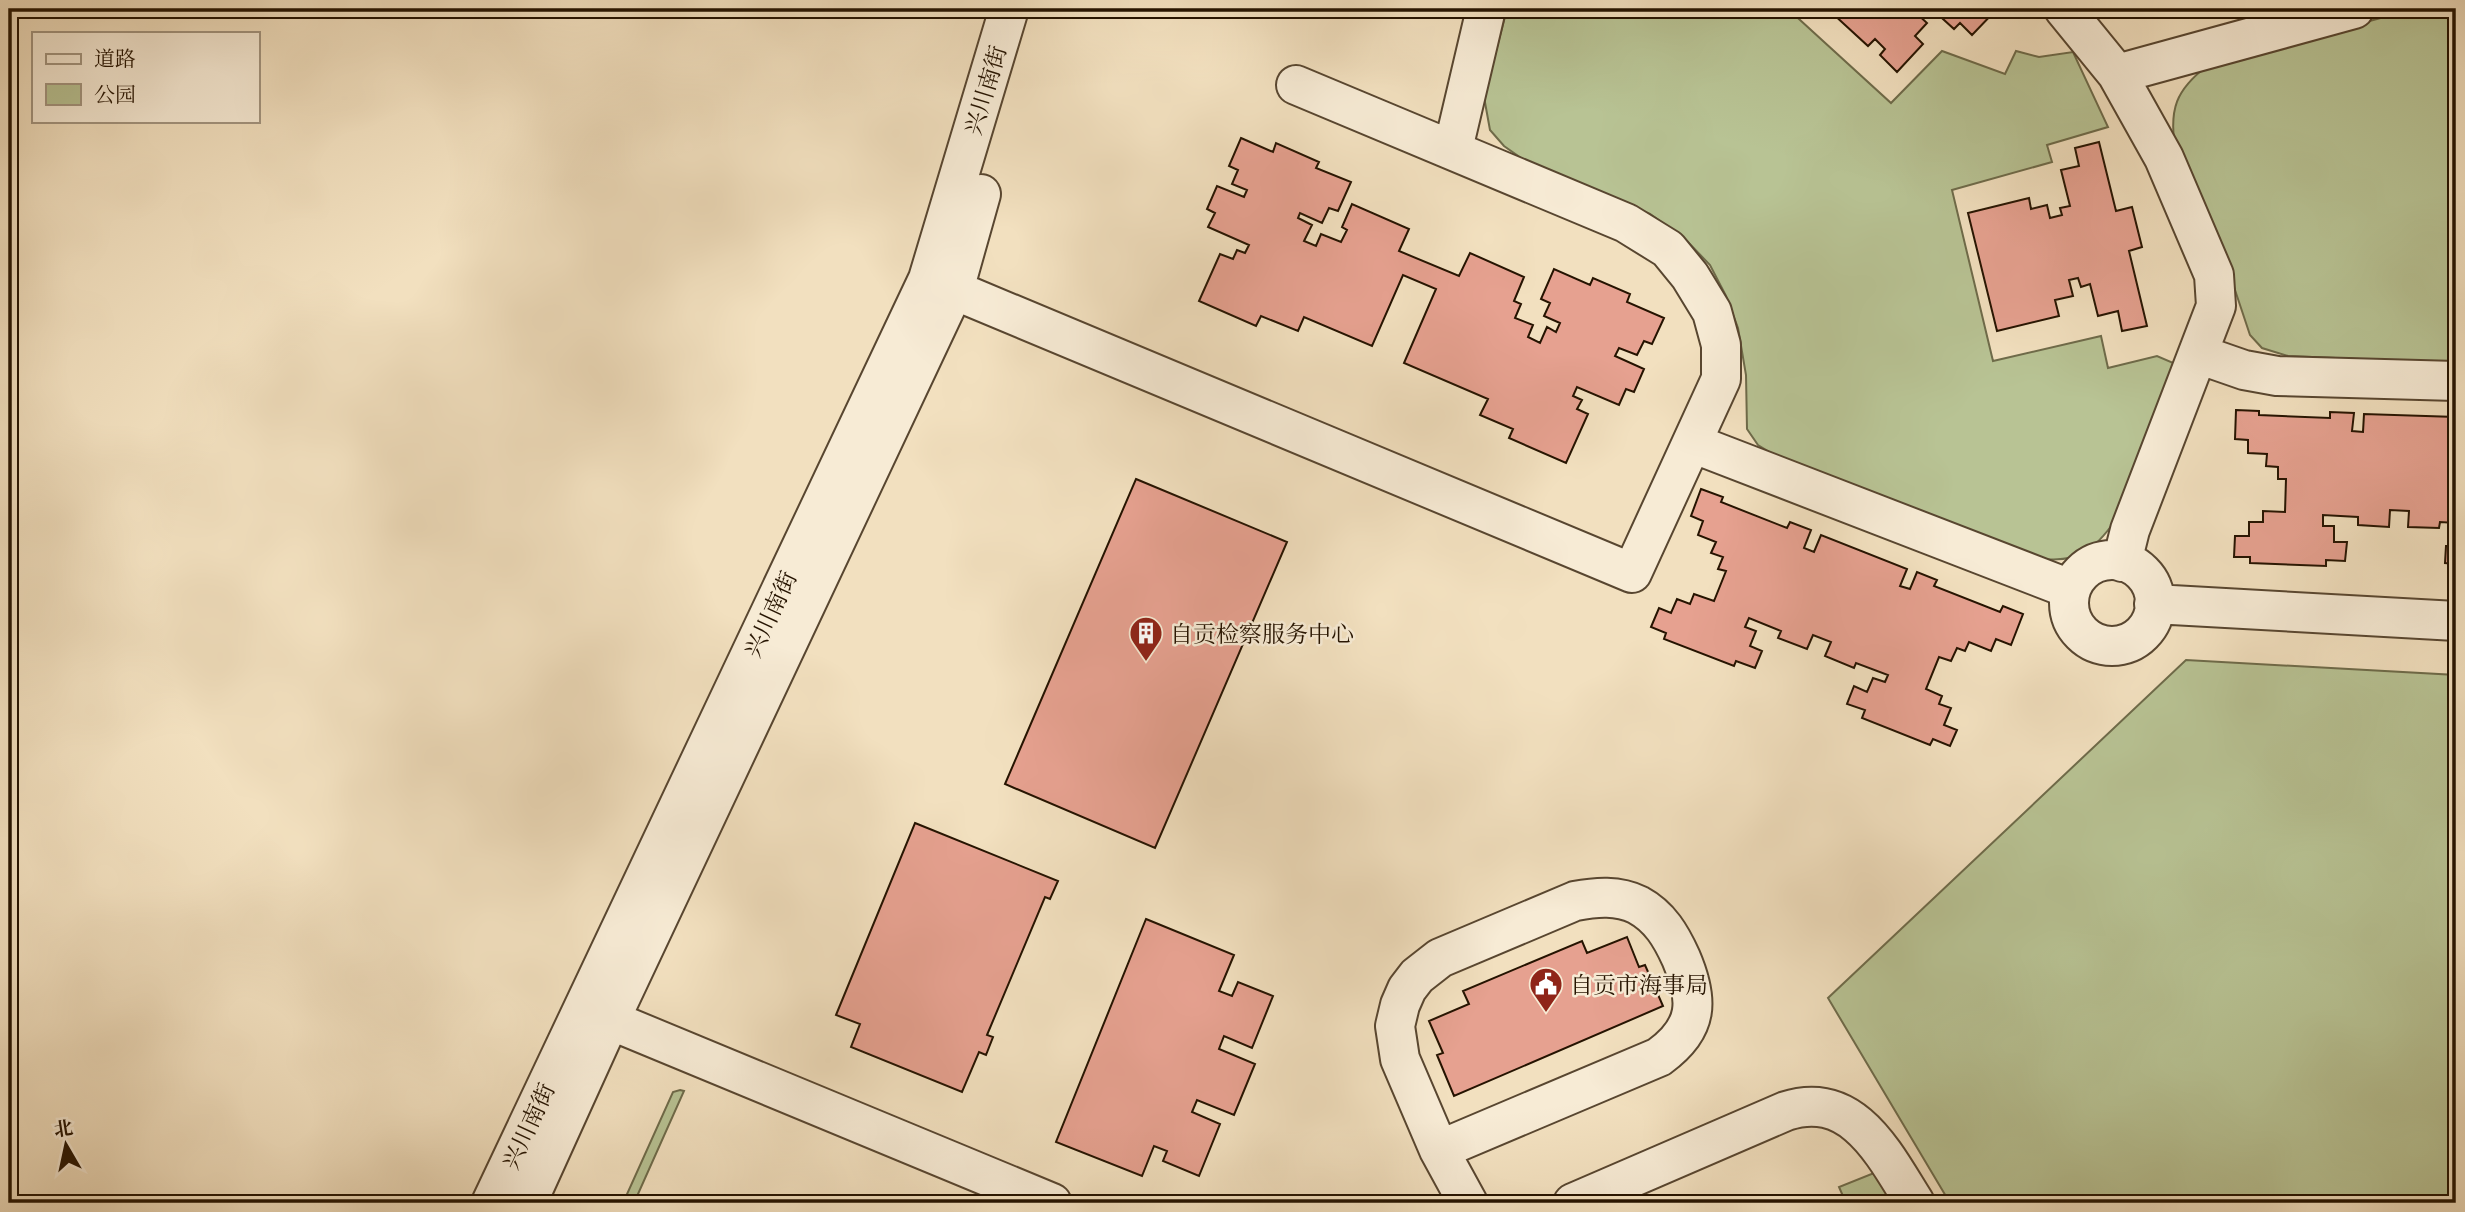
<svg xmlns="http://www.w3.org/2000/svg" width="2465" height="1212" font-family="'Gentium Book Plus','Noto Serif SC',serif">
<style>
.green{fill:#b8c394;stroke:#6e6b4a;stroke-width:2}
.building{fill:#e6a190;stroke:#251300;stroke-width:2}
.lines{fill:none;stroke-linecap:round;stroke-linejoin:round}
.minor-casing{stroke:#584630;stroke-width:42}
.minor{stroke:#f7ebd5;stroke-width:38}
.labels{text-anchor:middle;dominant-baseline:central;stroke-width:5;stroke-linejoin:round;paint-order:stroke}
.street-label{font-size:23px;fill:#251300;stroke:#f7ebd5}
.poi-label{font-size:23px;fill:#251300;stroke:#f7ebd5;text-anchor:start}
</style>
<rect width="100%" height="100%" fill="#f2e0bf"/>
<filter id="stains"><feTurbulence type="fractalNoise" baseFrequency=".00286" numOctaves="4"/><feColorMatrix values="0 0 0 0 .2 0 0 0 0 .09 0 0 0 0 .02 0 0 0 .5 -.17"/></filter>
<radialGradient id="worn" r=".72"><stop offset=".6" stop-color="#630" stop-opacity="0"/><stop offset="1" stop-color="#630" stop-opacity=".3"/></radialGradient>
<path class="green" d="M 1507,9 L 1788,9 L 1891,103 L 1942,51 L 2005,74 L 2016,51 L 2039,57 L 2073,52 L 2108,127 L 2047,145 L 2052,162 L 1952,190 L 1993,361 L 2101,336 L 2108,368 L 2157,356 L 2178,365 L 2112,525 C 2087,559 2072,561 2031,559 L 1776,456 L 1758,445 L 1747,429 L 1746,375 L 1738,328 L 1726,296 L 1710,265 L 1685,239 L 1650,214 L 1524,160 L 1504,146 L 1490,130 L 1484,97 Z
M 2413,9 L 2456,9 L 2456,363 L 2288,356 L 2262,348 L 2250,335 L 2229,272 L 2175,148 C 2169,109 2176,90 2207,66 Z
M 2186,660 L 2456,675 L 2456,1203 L 1950,1203 L 1828,998 Z
M 680,1090 L 684,1091 L 634,1203 L 623,1203 L 673,1092 Z
M 1874,1173 L 1892,1203 L 1846,1203 L 1839,1187 Z"/>
<path class="building" d="M 1836,9 L 1918,9 L 1915,12 L 1927,23 L 1915,36 L 1923,44 L 1897,72 L 1880,55 L 1885,49 L 1875,39 L 1868,46 L 1832,13 Z
M 1932,9 L 1997,9 L 1972,35 L 1960,23 L 1954,29 Z
M 1241,138 L 1273,152 L 1276,143 L 1319,162 L 1316,168 L 1351,182 L 1338,211 L 1329,208 L 1322,223 L 1300,213 L 1298,218 L 1312,225 L 1304,241 L 1316,246 L 1321,234 L 1341,242 L 1347,230 L 1342,227 L 1352,204 L 1409,229 L 1399,251 L 1459,276 L 1470,253 L 1524,277 L 1514,301 L 1521,304 L 1515,318 L 1533,325 L 1528,337 L 1540,343 L 1547,327 L 1556,332 L 1560,323 L 1544,316 L 1550,303 L 1541,299 L 1554,269 L 1590,285 L 1593,278 L 1630,294 L 1627,302 L 1664,318 L 1652,344 L 1644,341 L 1637,355 L 1619,348 L 1615,356 L 1644,369 L 1634,392 L 1626,389 L 1619,405 L 1577,387 L 1573,396 L 1582,400 L 1577,409 L 1588,414 L 1566,463 L 1509,438 L 1513,429 L 1480,415 L 1488,399 L 1404,363 L 1436,289 L 1403,275 L 1372,346 L 1304,317 L 1298,331 L 1261,316 L 1256,326 L 1199,301 L 1220,254 L 1233,259 L 1237,250 L 1245,253 L 1249,245 L 1208,227 L 1215,213 L 1207,209 L 1217,186 L 1244,197 L 1247,190 L 1232,184 L 1238,170 L 1229,166 Z
M 2099,142 L 2116,211 L 2132,207 L 2142,247 L 2129,251 L 2147,326 L 2122,331 L 2118,311 L 2098,316 L 2090,284 L 2081,287 L 2078,278 L 2069,280 L 2073,296 L 2055,300 L 2059,316 L 1997,331 L 1968,213 L 2029,198 L 2031,209 L 2047,205 L 2050,218 L 2062,215 L 2060,208 L 2070,206 L 2061,170 L 2079,166 L 2075,148 Z
M 2236,410 L 2259,411 L 2259,415 L 2330,418 L 2330,412 L 2354,413 L 2352,431 L 2363,432 L 2364,414 L 2456,417 L 2456,523 L 2440,522 L 2439,528 L 2408,527 L 2409,511 L 2390,510 L 2389,527 L 2358,525 L 2358,517 L 2323,515 L 2323,526 L 2334,526 L 2334,542 L 2347,542 L 2345,561 L 2326,560 L 2326,566 L 2250,563 L 2250,557 L 2234,557 L 2235,536 L 2249,536 L 2249,522 L 2263,522 L 2263,511 L 2285,512 L 2286,479 L 2278,479 L 2278,467 L 2266,466 L 2267,454 L 2248,453 L 2248,440 L 2235,439 Z
M 1136,479 L 1287,542 L 1155,848 L 1005,784 Z
M 1701,489 L 1723,497 L 1721,502 L 1787,528 L 1790,522 L 1811,530 L 1804,548 L 1814,552 L 1821,535 L 1907,569 L 1900,586 L 1910,589 L 1917,572 L 1937,580 L 1934,586 L 2000,612 L 2003,606 L 2023,614 L 2011,645 L 1996,639 L 1991,651 L 1969,642 L 1965,651 L 1957,648 L 1951,661 L 1939,657 L 1926,689 L 1942,696 L 1939,704 L 1951,708 L 1944,725 L 1957,730 L 1950,746 L 1933,739 L 1930,745 L 1862,718 L 1865,710 L 1847,704 L 1854,686 L 1867,692 L 1873,678 L 1885,682 L 1888,675 L 1856,663 L 1854,668 L 1825,656 L 1831,642 L 1813,635 L 1807,649 L 1778,638 L 1781,631 L 1749,618 L 1745,627 L 1756,631 L 1750,646 L 1762,651 L 1755,668 L 1736,661 L 1734,666 L 1664,639 L 1666,633 L 1651,627 L 1659,608 L 1671,613 L 1677,599 L 1690,604 L 1694,594 L 1714,601 L 1726,571 L 1718,569 L 1723,557 L 1711,553 L 1716,542 L 1698,535 L 1703,521 L 1691,516 Z
M 2446,546 L 2456,546 L 2456,564 L 2445,563 Z
M 915,823 L 1058,881 L 1050,899 L 1045,897 L 987,1035 L 993,1037 L 986,1055 L 979,1052 L 962,1092 L 851,1047 L 860,1024 L 836,1015 Z
M 1146,919 L 1234,955 L 1219,991 L 1232,996 L 1238,982 L 1273,996 L 1252,1048 L 1224,1036 L 1219,1049 L 1255,1064 L 1234,1115 L 1197,1100 L 1192,1112 L 1220,1124 L 1199,1176 L 1163,1161 L 1167,1151 L 1154,1146 L 1142,1176 L 1056,1142 Z
M 1627,937 L 1639,967 L 1645,965 L 1663,1006 L 1454,1096 L 1437,1055 L 1443,1053 L 1429,1021 L 1469,1004 L 1463,991 L 1582,941 L 1587,953 Z"/>
<g class="lines">
<defs>
<path id="minor" d="M 2064,9 L 2117,74 L 2164,158 L 2214,275 L 2216,306 L 2130,530 L 2122,562
M 2117,74 L 2354,9
M 1453,149 L 1486,9
M 954,290 L 1632,573 L 1721,379 L 1721,345 L 1712,312 L 1690,276 L 1668,249 L 1626,223 L 1296,85
M 2198,354 L 2244,370 L 2277,376 L 2456,381
M 1692,443 L 2070,589
M2069 603a43 43 0 1 1 86 0a43 43 0 1 1-86 0Z
M 2154,604 L 2456,621
M 610,1020 L 1052,1203
M 1439,1150 L 1659,1057 C 1699,1028 1699,1000 1681,958 C 1671,936 1660,917 1638,905 C 1618,895 1596,897 1575,901 L 1440,958 L 1417,976 L 1407,989 L 1400,1005 L 1395,1026 L 1400,1059 L 1439,1150 L 1468,1203
M 491,1203 L 928,279 L 1009,9
M 527,1203 L 610,1020 L 954,290 L 981,194
M 1573,1203 L 1786,1111 C 1854,1089 1885,1156 1915,1203"/>
</defs>
<use href="#minor" class="minor-casing"/>
<use href="#minor" class="minor"/>
</g>
<defs>
<symbol id="building-pin" viewBox="-11 -11 22 30"><path d="M0 17L-7.5 6A9.5 9.5 0 1 1 7.5 6Z" fill="#8f2418" stroke="#f7ebd5"/><path d="M-4-6H4V6H1V3H-1V6H-4ZM-2.5-4.3h1.7v1.8h-1.7ZM.8-4.3h1.7v1.8H.8ZM-2.5-1h1.7V.8h-1.7ZM.8-1h1.7V.8H.8Z" fill="#fff"/></symbol>
<symbol id="civic-pin" viewBox="-11 -11 22 30"><path d="M0 17L-7.5 6A9.5 9.5 0 1 1 7.5 6Z" fill="#8f2418" stroke="#f7ebd5"/><path d="M-.6-6.5H3V-4.5H.6V-3L4-1V1h2V6H-6V1h2V-1L-.6-3ZM-1.2 2.5V6h2.4V2.5Z" fill="#fff"/></symbol>
</defs>
<g fill-rule="evenodd">
<use href="#building-pin" x="1127" y="614" width="38" height="52"/>
<use href="#civic-pin" x="1527" y="965" width="38" height="52"/>
</g>
<g class="labels">
<g class="street-label">
<text transform="translate(985 90) rotate(-73)">兴川南街</text>
<text transform="translate(770 614) rotate(-65)">兴川南街</text>
<text transform="translate(528 1126) rotate(-65)">兴川南街</text>
</g>
<g class="poi-label">
<text x="1170" y="633">自贡检察服务中心</text>
<text x="1570" y="984">自贡市海事局</text>
</g>
</g>
<rect width="2465" height="1212" fill="none" stroke="#f2e0bf" stroke-width="35"/>
<rect x="10" y="10" width="2444" height="1191" fill="none" stroke="#251300" stroke-width="3.5"/>
<rect x="18" y="18" width="2430" height="1177" fill="none" stroke="#251300" stroke-width="2"/>
<rect x="32" y="32" width="228" height="91" fill="#f7ebd5" stroke="#a39580" stroke-width="2"/>
<rect x="46" y="54" width="35" height="10" fill="#f7ebd5" stroke="#a39580" stroke-width="2"/>
<text x="94" y="66" font-size="21" fill="#251300">道路</text>
<rect x="46" y="84" width="35" height="21" fill="#b8c394" stroke="#a39580" stroke-width="2"/>
<text x="94" y="102" font-size="21" fill="#251300">公园</text>
<g transform="translate(66 1145) rotate(351)" stroke="#f7ebd5" stroke-width="5" paint-order="stroke">
<path d="M0-5L12 26L0 18L-12 26Z" fill="#251300"/>
<text y="-10" font-size="19" font-weight="bold" text-anchor="middle" fill="#251300">北</text>
</g>
<rect width="100%" height="100%" filter="url(#stains)"/>
<rect width="100%" height="100%" fill="url(#worn)"/>
</svg>
